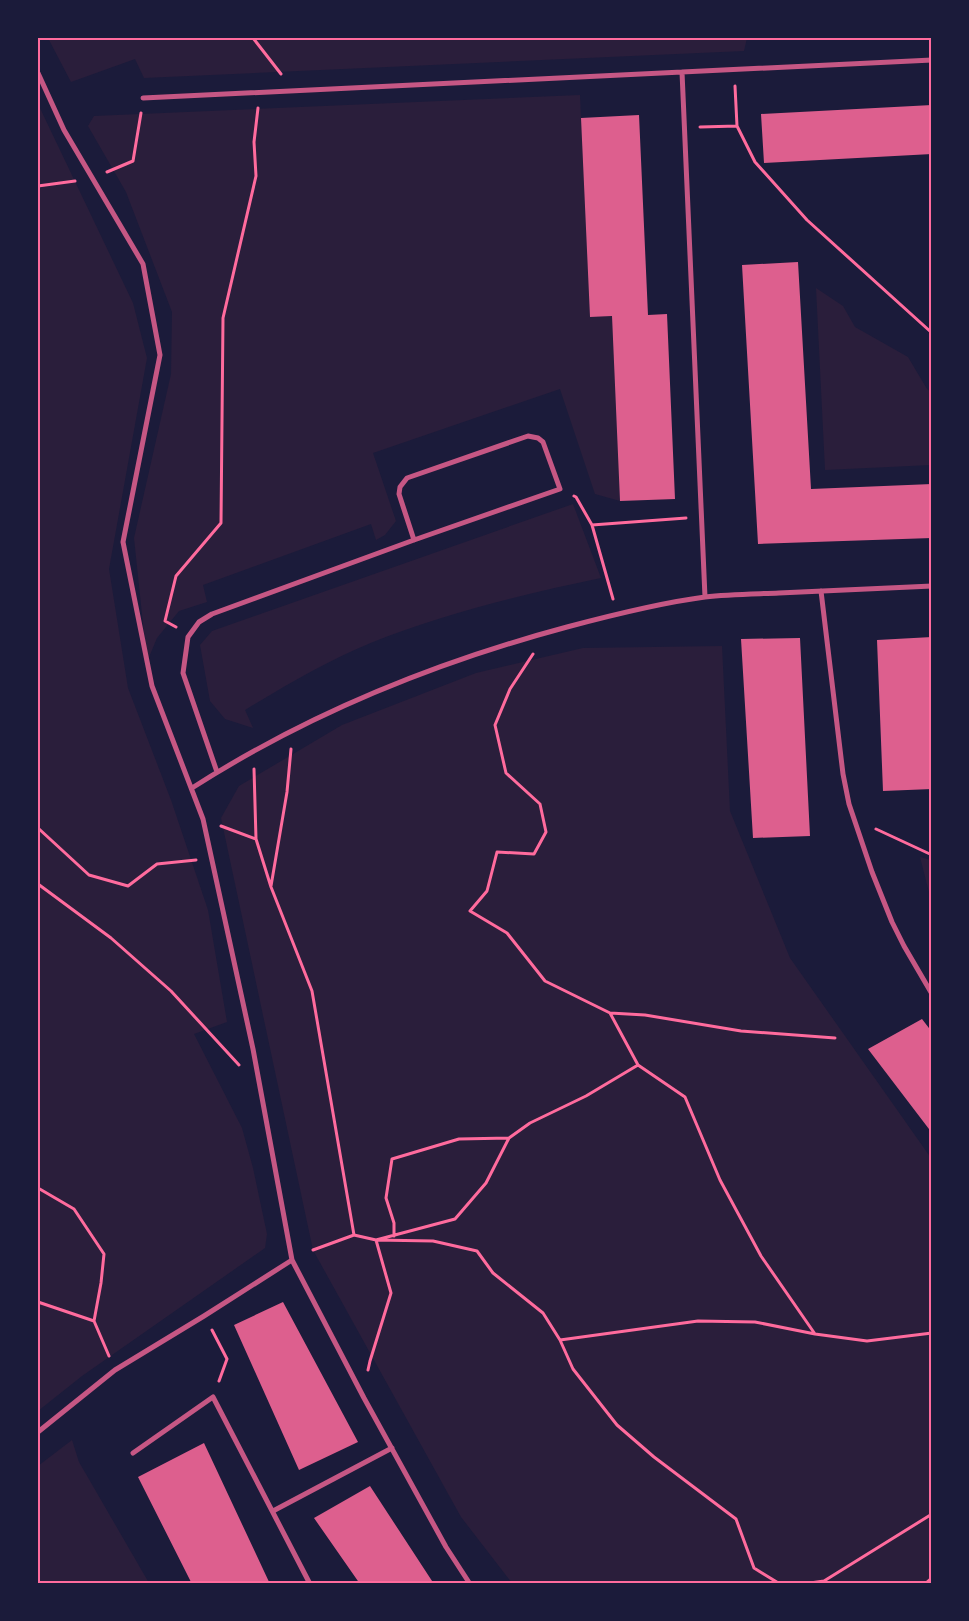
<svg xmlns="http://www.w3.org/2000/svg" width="969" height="1621" font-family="Lato,sans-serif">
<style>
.green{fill:#2a1e3b}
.building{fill:#dd5f8e}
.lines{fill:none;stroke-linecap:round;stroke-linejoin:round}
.path{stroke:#ff6b9d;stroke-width:3}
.minor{stroke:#c65784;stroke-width:5}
.neatline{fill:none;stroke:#ff6b9d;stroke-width:2}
</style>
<rect width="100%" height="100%" fill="#1b1b3a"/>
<path class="green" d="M 48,38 L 747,38 L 744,51 L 144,78 L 135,59 L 71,82 Z
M 580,95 L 590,317 L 612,316 L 620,501 L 595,494 L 560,389 L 373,453 L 396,521 L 385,535 L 376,540 L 371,524 L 203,585 L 207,602 L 179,611 L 157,638 L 147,662 L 134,538 L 171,374 L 172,312 L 126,192 L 88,126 L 94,116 Z
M 38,104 L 133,303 L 147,358 L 109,569 L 128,688 L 171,800 L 208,910 L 227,1022 L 194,1034 L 242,1128 L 253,1168 L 267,1234 L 265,1248 L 82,1376 L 38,1411 Z
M 816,288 L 843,306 L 855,327 L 908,357 L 927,389 L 931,392 L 931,465 L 825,470 Z
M 573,504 L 601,578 C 524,594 446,613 373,642 C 329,660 286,685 245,710 L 253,728 L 225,719 L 210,701 L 200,645 L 212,631 Z
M 722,646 L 730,811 L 790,958 L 931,1158 L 931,1583 L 512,1583 L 461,1517 L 313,1250 L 221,818 L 239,786 L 342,725 L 476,673 L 583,648 Z
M 920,857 L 931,860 L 931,900 Z
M 72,1440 L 79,1462 L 149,1583 L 38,1583 L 38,1466 Z"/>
<path class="building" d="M 932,105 L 932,154 L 764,163 L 761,114 Z
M 639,115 L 648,315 L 667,314 L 675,499 L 620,501 L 612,316 L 590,317 L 581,118 Z
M 798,262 L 811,489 L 932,484 L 932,538 L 758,544 L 742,265 Z
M 932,637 L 932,789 L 883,791 L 877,640 Z
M 800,638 L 810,836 L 753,838 L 741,639 Z
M 922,1019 L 932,1032 L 932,1133 L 868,1049 Z
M 283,1302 L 358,1442 L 299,1470 L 234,1325 Z
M 204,1443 L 270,1584 L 192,1584 L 138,1477 Z
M 370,1486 L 434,1584 L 360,1584 L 314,1518 Z"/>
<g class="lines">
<path class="path" d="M 253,38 L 281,74
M 737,126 L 755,162 L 807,220 L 932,333
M 700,127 L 737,126 L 735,86
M 107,172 L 133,161 L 141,113
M 38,186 L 75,181
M 574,496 L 576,497 L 592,525 L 613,599
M 592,525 L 686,518
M 176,627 L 165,621 L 176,576 L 221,523 L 223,318 L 256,176 L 254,142 L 258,108
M 533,654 L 510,689 L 495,725 L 506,773 L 540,804 L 546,832 L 534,854 L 497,852 L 487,891 L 470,911 L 507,933 L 545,981 L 610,1013
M 254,769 L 256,839 L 271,887 L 312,991 L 354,1235
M 221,826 L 256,839
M 38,828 L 89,875 L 128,886 L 157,864 L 196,860
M 876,829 L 932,855
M 38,884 L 111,938 L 171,991 L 239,1065
M 271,886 L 287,792 L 291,749
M 638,1065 L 610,1013 L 645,1015 L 741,1031 L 835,1038
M 38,1188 L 74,1209 L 104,1254 L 101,1283 L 94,1321 L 109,1356
M 394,1236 L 394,1223 L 386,1198 L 392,1159 L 459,1139 L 509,1138
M 313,1250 L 354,1235 L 376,1240 L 433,1241 L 477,1251 L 493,1273 L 543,1313 L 560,1340 L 698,1321 L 755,1322 L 815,1334 L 867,1341 L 932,1333
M 38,1302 L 94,1321
M 212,1330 L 227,1359 L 219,1381
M 560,1340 L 573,1369 L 617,1425 L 654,1457 L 736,1519 L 754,1568 L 780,1584
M 368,1370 L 370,1361 L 391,1293 L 376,1240 L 455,1219 L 486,1183 L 509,1138 L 530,1123 L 586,1096 L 638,1065 L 685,1097 L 720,1180 L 761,1256 L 815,1334
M 803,1584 L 824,1581 L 932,1514
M 925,1584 L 932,1578"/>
<path class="minor" d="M 682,72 L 705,597
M 38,73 L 64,130 L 143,264 L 160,355 L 123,542 L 152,686 L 203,819 L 253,1049 L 292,1260 L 364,1398 L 446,1547 L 470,1584
M 143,98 L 932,60
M 821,591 L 843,774 L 849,804 L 872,872 L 892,922 L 904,946 L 932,994
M 217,772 L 183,673 L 188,637 L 199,622 L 212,614 L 414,540 L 560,489 L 543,442 L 538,438 L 528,436 L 407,478 L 400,487 L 399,494 L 414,540
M 192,788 C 309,713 433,663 567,627 C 612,615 659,603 705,597 C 729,594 755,594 779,593 C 830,591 881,588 932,586
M 38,1432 L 115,1370 L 204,1316 L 292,1260
M 133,1453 L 213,1397 L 310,1584
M 273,1511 L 392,1448"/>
</g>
<rect width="969" height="1621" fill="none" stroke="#1b1b3a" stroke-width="78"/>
<rect x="39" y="39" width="891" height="1543" class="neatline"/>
</svg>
